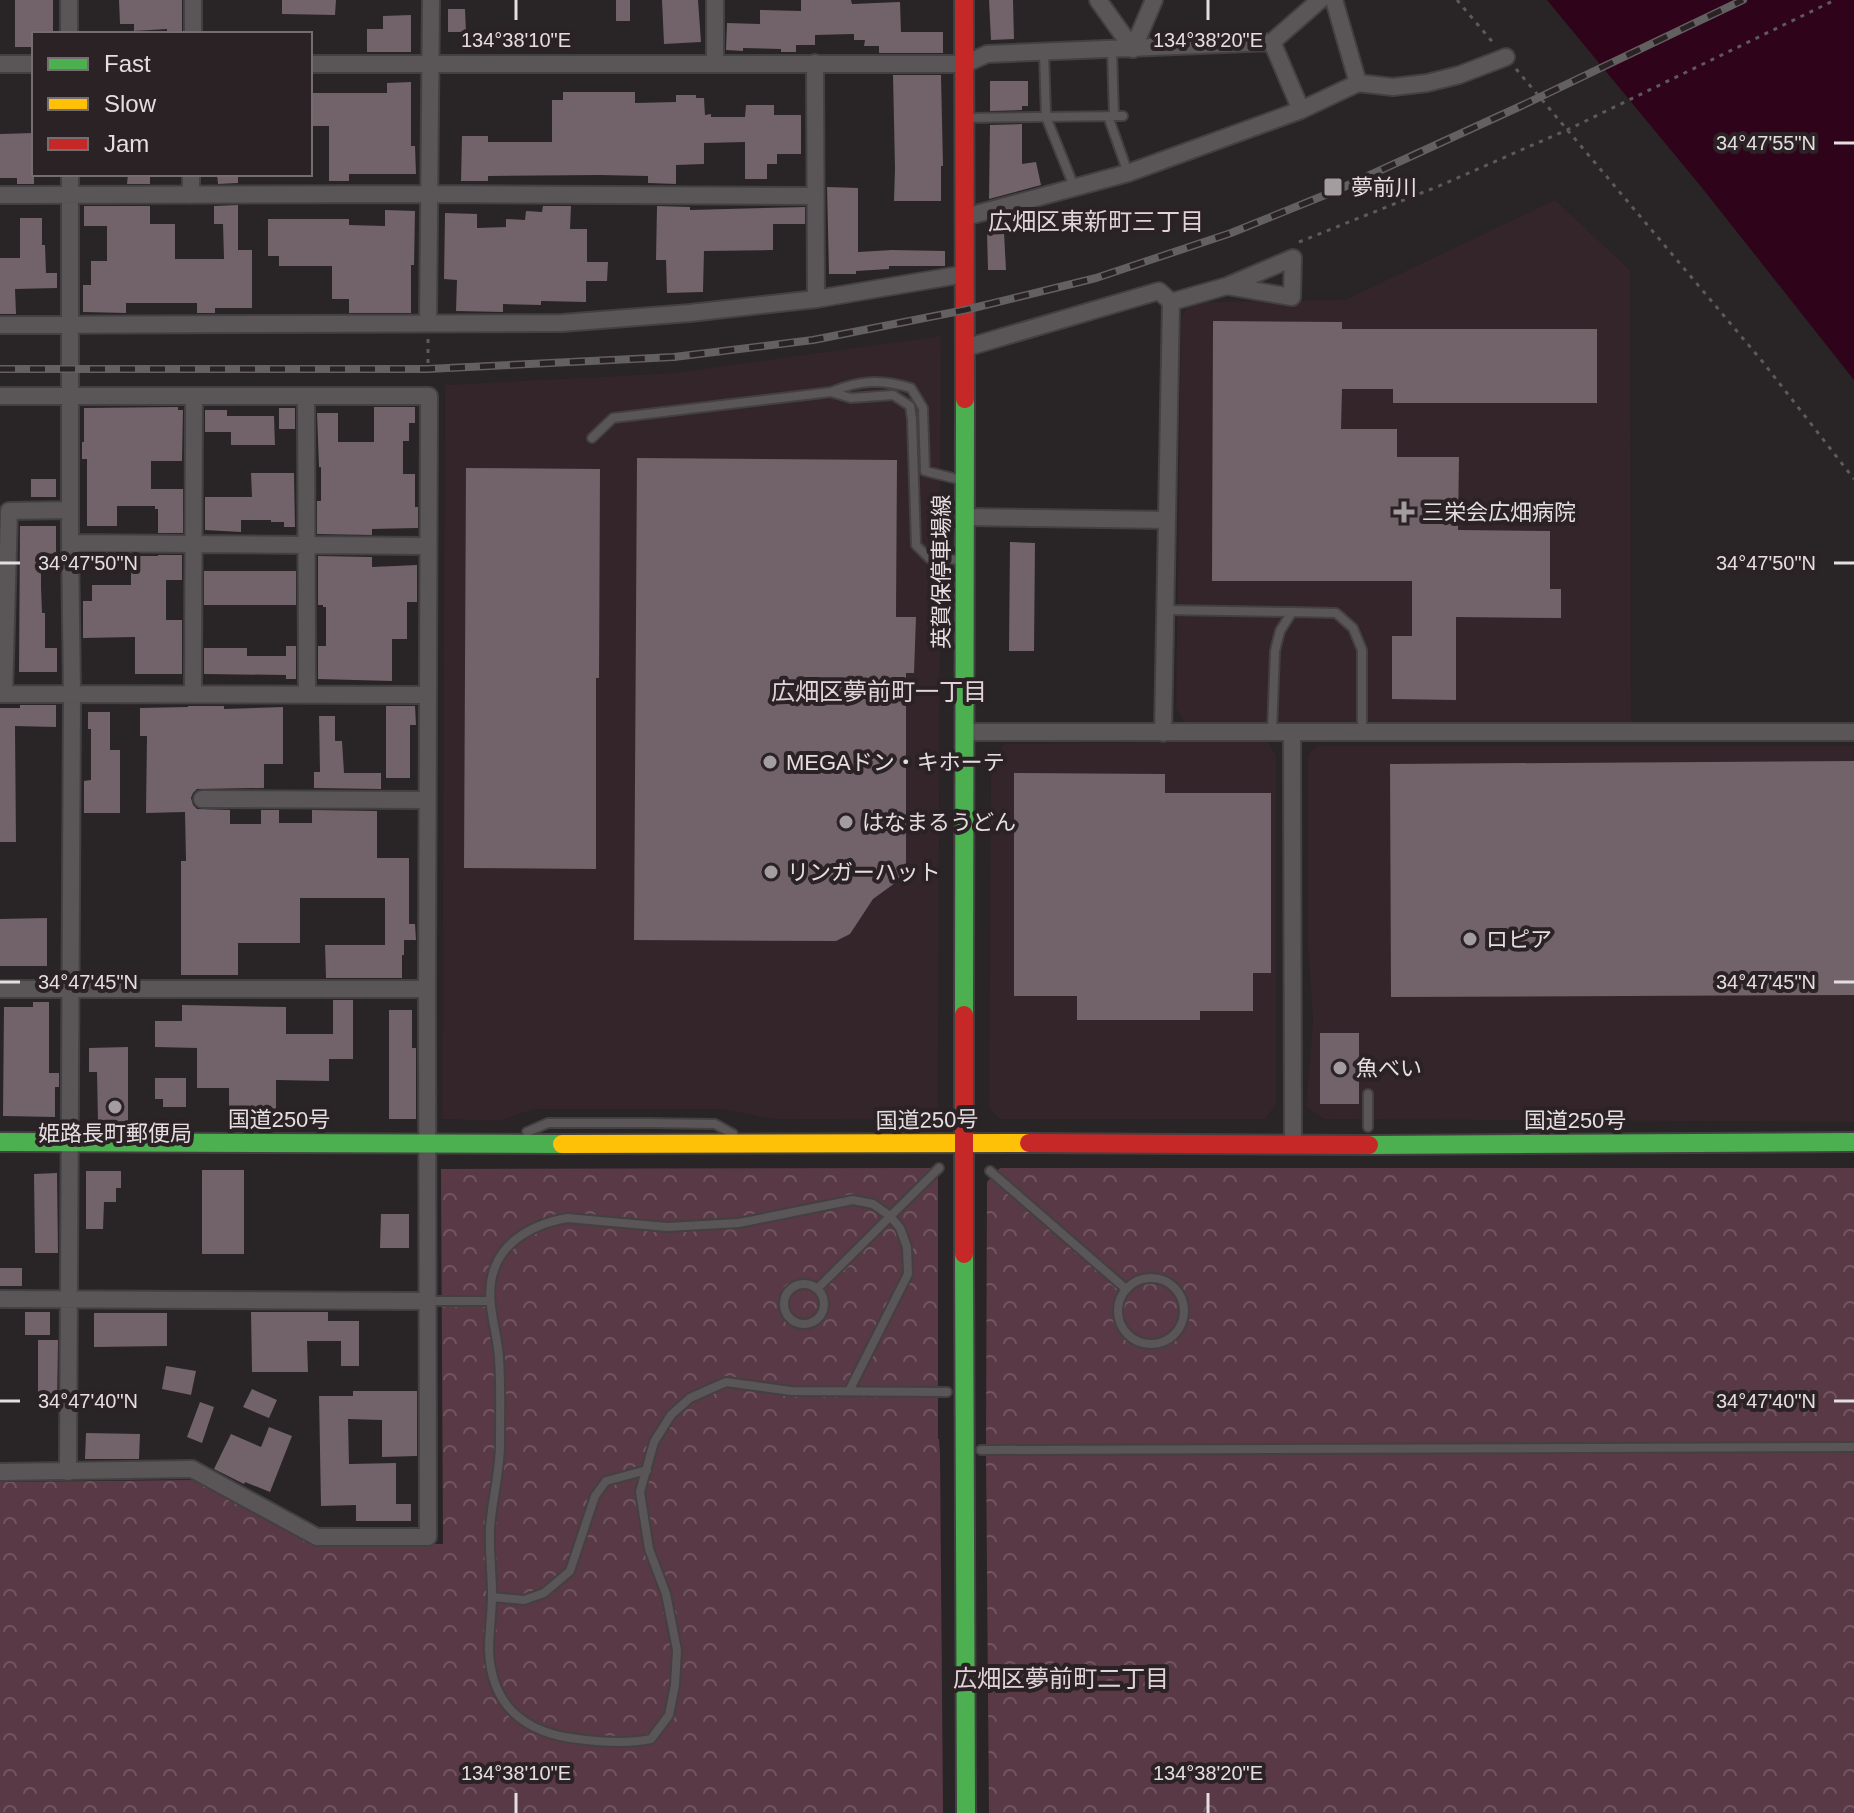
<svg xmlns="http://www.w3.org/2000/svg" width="1854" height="1813" font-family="Arial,'Noto Sans JP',sans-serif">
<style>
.built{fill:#33252a}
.forest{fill:url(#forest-crowns)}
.water{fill:#2f031a}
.building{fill:#716369}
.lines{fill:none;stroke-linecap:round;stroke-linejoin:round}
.lane-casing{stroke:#434041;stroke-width:12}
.street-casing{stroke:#434041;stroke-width:20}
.fast-casing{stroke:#434041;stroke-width:22}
.slow-casing{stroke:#434041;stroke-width:22}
.jam-casing{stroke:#434041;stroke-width:22}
.path{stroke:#5d5a5b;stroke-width:3;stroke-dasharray:4 6;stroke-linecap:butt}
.lane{stroke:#5a5657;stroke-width:8}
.street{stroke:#5a5657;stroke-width:16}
.fast{stroke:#4caf50;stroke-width:18}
.slow{stroke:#ffc107;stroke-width:18}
.jam{stroke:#c62828;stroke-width:18}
.rail-casing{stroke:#636061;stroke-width:8}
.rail{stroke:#2b2225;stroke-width:5;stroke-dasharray:15;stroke-linecap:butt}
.ticks{fill:none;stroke:#e4dee0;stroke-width:3}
.poi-dot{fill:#a39d9f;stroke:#2b2225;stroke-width:3}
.labels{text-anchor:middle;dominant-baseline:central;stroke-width:8;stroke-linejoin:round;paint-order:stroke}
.poi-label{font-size:22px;fill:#e4dee0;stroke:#2b2225;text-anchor:start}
.street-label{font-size:22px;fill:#e4dee0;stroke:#2b2225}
.neighbourhood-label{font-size:24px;fill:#e0d4d8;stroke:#2b2225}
.ticks-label{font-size:20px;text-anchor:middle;fill:#e4dee0;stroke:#2b2225;stroke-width:8;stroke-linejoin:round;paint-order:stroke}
</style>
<defs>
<pattern id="forest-crowns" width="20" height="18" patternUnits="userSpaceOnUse" patternTransform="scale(2)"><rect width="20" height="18" fill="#593946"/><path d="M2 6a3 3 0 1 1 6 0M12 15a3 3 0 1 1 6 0" fill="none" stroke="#715560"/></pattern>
</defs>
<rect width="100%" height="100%" fill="#292426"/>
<path class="built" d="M 1555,200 L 1630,270 L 1631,723 L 1272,725 L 1186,723 L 1176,709 L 1181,316 L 1187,308 L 1204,302 L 1345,300 Z
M 941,336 L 938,1107 L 925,1120 L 773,1119 L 721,1109 L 534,1109 L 498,1121 L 442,1119 L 445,385 L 674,373 Z
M 1267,741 L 1276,755 L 1276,1104 L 1265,1119 L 1000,1119 L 989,1108 L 991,759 L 1005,744 Z
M 1317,746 L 1854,746 L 1854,1122 L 1324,1119 L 1306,1107 L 1313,1021 L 1308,947 L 1308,755 Z"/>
<path class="forest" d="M 932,1168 L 938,1175 L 938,1439 L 939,1439 L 940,1455 L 943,1813 L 0,1813 L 0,1482 L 195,1480 L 315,1544 L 443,1544 L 441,1169 Z
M 1000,1168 L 1854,1168 L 1854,1813 L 989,1813 L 986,1450 L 987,1182 Z"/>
<path class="water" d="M 1547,0 L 1854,0 L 1854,380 L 1703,189 Z"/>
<path class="building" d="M 15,0 L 53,0 L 53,34 L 31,34 L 31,47 L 15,47 Z
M 119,0 L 182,0 L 182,34 L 167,34 L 167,29 L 134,31 L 134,24 L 120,24 Z
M 282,0 L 336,0 L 335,15 L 282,14 Z
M 616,0 L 630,0 L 630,21 L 616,21 Z
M 662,0 L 698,0 L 701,42 L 664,44 Z
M 801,0 L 851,0 L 852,4 L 900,2 L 901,32 L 943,32 L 943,53 L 879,53 L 879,46 L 864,46 L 865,40 L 854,40 L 854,34 L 815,35 L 815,45 L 796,45 L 796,52 L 781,52 L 781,49 L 743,48 L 743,51 L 726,50 L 727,23 L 760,24 L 760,10 L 801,11 Z
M 989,0 L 1013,0 L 1014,39 L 991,40 Z
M 448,9 L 465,9 L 466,32 L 448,32 Z
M 411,15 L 411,52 L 367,52 L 367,29 L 383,29 L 383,16 Z
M 893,75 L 941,75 L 943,166 L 941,166 L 941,201 L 894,201 L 895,169 Z
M 990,81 L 1028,81 L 1028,106 L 1022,106 L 1022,110 L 990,111 Z
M 411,82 L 411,146 L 415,146 L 416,174 L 349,174 L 349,181 L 329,181 L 329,126 L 310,126 L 310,93 L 387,93 L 387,83 Z
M 563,92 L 635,92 L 635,103 L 676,102 L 676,95 L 696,95 L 696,98 L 704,98 L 705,115 L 711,114 L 711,117 L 745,117 L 746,105 L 774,105 L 774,115 L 801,115 L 801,154 L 777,154 L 777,164 L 767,164 L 767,179 L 745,179 L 745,142 L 704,143 L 704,164 L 676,165 L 676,184 L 648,183 L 648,176 L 599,175 L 488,176 L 488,181 L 461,181 L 462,136 L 488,136 L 488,142 L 552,142 L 552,100 L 563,100 Z
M 1022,124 L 1022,164 L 1036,162 L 1041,185 L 989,199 L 990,125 Z
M 34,133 L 34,184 L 17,184 L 17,178 L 0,178 L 0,134 Z
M 128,174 L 150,174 L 150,184 L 127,184 Z
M 217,174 L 238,174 L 238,183 L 218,184 Z
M 827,187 L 858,188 L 858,252 L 892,250 L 945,251 L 945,266 L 889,266 L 889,269 L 856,271 L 856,274 L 829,274 Z
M 238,205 L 238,250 L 252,250 L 252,308 L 215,308 L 215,313 L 197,313 L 197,303 L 126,303 L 126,313 L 83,312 L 83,285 L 91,285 L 91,261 L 107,261 L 107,226 L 84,226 L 84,206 L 150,206 L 150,224 L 175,224 L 175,259 L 224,259 L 223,224 L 214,224 L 214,206 Z
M 543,206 L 571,206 L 570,229 L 587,229 L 587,262 L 608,262 L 607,281 L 586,281 L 586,302 L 541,301 L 541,305 L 503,304 L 503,312 L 456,311 L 457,280 L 444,279 L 445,213 L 477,214 L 477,228 L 506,227 L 506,219 L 525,220 L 526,211 L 542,212 Z
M 657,206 L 690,207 L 690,210 L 805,207 L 805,224 L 773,224 L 773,250 L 704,251 L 703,292 L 667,293 L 666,260 L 656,260 Z
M 385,210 L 415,211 L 414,265 L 411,265 L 411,313 L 349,313 L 349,299 L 332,299 L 332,266 L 279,266 L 279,256 L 268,256 L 268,219 L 349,219 L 349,225 L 385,226 Z
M 20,218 L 42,218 L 42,245 L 45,245 L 46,273 L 57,273 L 57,288 L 15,289 L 16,314 L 0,314 L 0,258 L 20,258 Z
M 987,232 L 1004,232 L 1006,270 L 988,270 Z
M 1213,321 L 1342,322 L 1342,329 L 1597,329 L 1597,403 L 1393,403 L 1393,389 L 1342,389 L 1341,429 L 1397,429 L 1397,457 L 1459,457 L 1458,530 L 1550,531 L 1550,589 L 1561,589 L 1561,618 L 1456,617 L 1456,700 L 1392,699 L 1392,636 L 1412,636 L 1412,581 L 1212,581 Z
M 178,407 L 178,410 L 183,410 L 182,461 L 151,461 L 151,489 L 183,489 L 183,533 L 158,533 L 158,509 L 155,509 L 155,506 L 117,506 L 117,526 L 87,526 L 87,459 L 82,459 L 82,442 L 84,442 L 84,408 Z
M 374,407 L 415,407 L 415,423 L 409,423 L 409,441 L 403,441 L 403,474 L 415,474 L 415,507 L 418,507 L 418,528 L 372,529 L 372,535 L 317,534 L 317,501 L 321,501 L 321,467 L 319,467 L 317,413 L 338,413 L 338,442 L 374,442 Z
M 279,408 L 295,408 L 295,429 L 279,429 Z
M 205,410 L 227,410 L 227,416 L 274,416 L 275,445 L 231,445 L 231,432 L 205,432 Z
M 637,458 L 897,460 L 896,617 L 916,617 L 914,673 L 906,673 L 906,869 L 895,883 L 873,899 L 850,934 L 836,941 L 634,940 Z
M 466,468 L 600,469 L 599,678 L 596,678 L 596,869 L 464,868 Z
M 251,473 L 294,473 L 295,527 L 284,527 L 284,522 L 271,522 L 271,520 L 241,520 L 241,532 L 205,530 L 205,497 L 252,497 Z
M 31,479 L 56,479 L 56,497 L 31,497 Z
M 20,526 L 56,526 L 56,554 L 41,553 L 41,586 L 42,613 L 45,613 L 45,648 L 57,648 L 57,672 L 19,672 Z
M 1010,542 L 1035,543 L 1034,651 L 1009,651 Z
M 158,555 L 182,555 L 182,580 L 166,580 L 166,620 L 182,620 L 182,674 L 135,674 L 135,637 L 83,638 L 83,601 L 92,601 L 92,585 L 131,585 L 131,556 L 158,556 Z
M 318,556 L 372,557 L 372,567 L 417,565 L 417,602 L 407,602 L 407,639 L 392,639 L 392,681 L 318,679 L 318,646 L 326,646 L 326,607 L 323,607 L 323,605 L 318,605 Z
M 204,571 L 296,571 L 296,605 L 204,605 Z
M 286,646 L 296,646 L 296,679 L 286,679 L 286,675 L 204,674 L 204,648 L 247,648 L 247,656 L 286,656 Z
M 20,705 L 56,705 L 56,727 L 15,726 L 16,842 L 0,842 L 0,708 L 20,708 Z
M 188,706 L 224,706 L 224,709 L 283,707 L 283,764 L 264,764 L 264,788 L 197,789 L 193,793 L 191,798 L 193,805 L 197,809 L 230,810 L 230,824 L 261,824 L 261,810 L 279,810 L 279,823 L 312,823 L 312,810 L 377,811 L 377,858 L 409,858 L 409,924 L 415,924 L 416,940 L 404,940 L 404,955 L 402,955 L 402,978 L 326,978 L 325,945 L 385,945 L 385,898 L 300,898 L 300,943 L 238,943 L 238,975 L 181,975 L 181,861 L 186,861 L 185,812 L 146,813 L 147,736 L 140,736 L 140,708 L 188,707 Z
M 386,706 L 415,706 L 416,725 L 410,725 L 410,778 L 386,778 Z
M 88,712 L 110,712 L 110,750 L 120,750 L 120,813 L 84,813 L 84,781 L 91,780 L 91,729 L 88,729 Z
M 319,716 L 335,716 L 335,741 L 342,741 L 344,773 L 381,773 L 381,789 L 314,788 L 314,772 L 320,772 Z
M 1854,761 L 1854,995 L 1391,997 L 1390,764 Z
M 1014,773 L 1165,774 L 1165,793 L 1271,793 L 1271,973 L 1253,973 L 1253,1011 L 1200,1011 L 1200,1020 L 1077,1020 L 1077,996 L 1014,996 Z
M 47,918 L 47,966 L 0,966 L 0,919 Z
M 333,1000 L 353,1000 L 353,1059 L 329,1059 L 329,1081 L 276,1080 L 276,1119 L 229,1119 L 229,1088 L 197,1088 L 197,1048 L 155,1047 L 155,1021 L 182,1021 L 182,1005 L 286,1007 L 286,1034 L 333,1034 Z
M 33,1002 L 49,1002 L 49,1073 L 59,1073 L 59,1087 L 55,1087 L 55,1117 L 3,1116 L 4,1007 L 33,1007 Z
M 389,1010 L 412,1010 L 412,1048 L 416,1048 L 416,1119 L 389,1119 Z
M 1320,1033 L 1359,1033 L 1359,1104 L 1320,1104 Z
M 128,1047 L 128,1122 L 98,1122 L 97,1072 L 89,1072 L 89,1048 Z
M 155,1078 L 186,1078 L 186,1107 L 163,1107 L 163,1099 L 155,1099 Z
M 202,1170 L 244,1170 L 244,1254 L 202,1254 Z
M 86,1171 L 121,1171 L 121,1188 L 116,1188 L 116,1202 L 104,1202 L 103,1229 L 86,1229 Z
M 57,1173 L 58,1253 L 35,1253 L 34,1174 Z
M 381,1214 L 409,1214 L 409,1248 L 380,1248 Z
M 0,1268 L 22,1268 L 22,1286 L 0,1286 Z
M 25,1312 L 50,1312 L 50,1335 L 25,1335 Z
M 251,1312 L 328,1312 L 328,1321 L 359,1321 L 359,1366 L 341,1366 L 341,1341 L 307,1341 L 308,1372 L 252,1372 Z
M 94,1313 L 167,1313 L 167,1346 L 94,1347 Z
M 38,1340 L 58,1340 L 57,1408 L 38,1408 Z
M 166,1366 L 196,1371 L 191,1395 L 162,1389 Z
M 252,1389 L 277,1400 L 269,1418 L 243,1407 Z
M 353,1391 L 417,1391 L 417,1456 L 382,1457 L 382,1420 L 348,1419 L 349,1464 L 396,1463 L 396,1504 L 411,1504 L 411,1521 L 356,1521 L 356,1505 L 321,1506 L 319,1396 L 353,1396 Z
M 200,1402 L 214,1407 L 202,1443 L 187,1437 Z
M 269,1427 L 292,1436 L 270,1492 L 245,1482 L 244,1484 L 214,1469 L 231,1434 L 261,1447 Z
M 86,1433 L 140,1434 L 139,1459 L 85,1459 Z"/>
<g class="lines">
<defs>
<path id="lane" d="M 1112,50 L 1114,116
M 1044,52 L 1046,117 L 1075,189
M 1108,116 L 1128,173
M 966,118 L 1123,116
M 831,392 L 851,398 L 893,395 L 910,406 L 912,419 L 916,545 L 929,558 L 963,560
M 592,438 L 613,418 L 831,392 C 859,380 881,379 911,388 L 923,408 L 925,471 L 961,480
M 1165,610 L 1292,612
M 1272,732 L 1275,651 L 1280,631 L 1292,612 L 1336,613 L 1353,628 L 1362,650 L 1362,733
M 1368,1127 L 1368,1094
M 527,1132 L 548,1123 L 649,1123 L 715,1124 L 733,1134
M 990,1171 L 1126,1289
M1118 1311a33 33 0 1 1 66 0a33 33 0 1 1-66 0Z
M784 1304a20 20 0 1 1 40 0a20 20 0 1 1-40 0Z
M 818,1288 L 939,1168
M 427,1301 L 489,1301
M 849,1391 L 908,1274 L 907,1247 L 900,1228 L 890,1216 L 873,1204 L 853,1200 L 739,1223 L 667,1227 L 567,1218 C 538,1223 506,1238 495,1267 C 483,1298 497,1327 499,1358 C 501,1386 500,1415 500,1443 C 500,1473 492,1499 490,1528 C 489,1550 492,1573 492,1595 C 492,1613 489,1631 489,1650 C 491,1706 525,1733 578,1739 C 601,1742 627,1744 651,1739 L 669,1715 L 675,1685 L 677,1650 L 666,1594 L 649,1549 L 640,1492 L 654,1442 L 671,1415 L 690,1398 L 726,1382 L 791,1391 L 947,1392
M 981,1450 L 1854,1447
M 492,1597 L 524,1600 L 544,1593 L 570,1571 L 595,1496 L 606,1481 L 647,1470"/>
<path id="street" d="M 69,0 L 69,34
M 715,0 L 715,63
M 1098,0 L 1133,49
M 1334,0 L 1358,83
M 193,34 L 193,0
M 1133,49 L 1154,0
M 815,63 L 816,299
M 0,64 L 34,64
M 310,64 L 965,64 L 987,54 L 1272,42 L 1320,0
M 1301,110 L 1358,83 L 1393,87 L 1427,83 L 1459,75 L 1506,57
M 0,195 L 430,194 L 814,196
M 191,195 L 191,174
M 965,217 L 1128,173 L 1301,110 L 1272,42
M 1171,302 L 1227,286 L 1292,297 L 1293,258 L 1227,286
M 428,323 L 431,0
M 0,325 L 562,323 L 690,313 L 816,299 L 965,274
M 965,348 L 1159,291 L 1171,302 L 1163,733
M 0,396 L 429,396 L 427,989 L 428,1537 L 317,1537 L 192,1469 L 0,1472
M 306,396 L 307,695
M 965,517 L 1167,520
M 70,543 L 428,546
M 0,694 L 427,695
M 4,694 L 9,511 L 70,510
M 193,694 L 194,396
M 965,732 L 1854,732
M 1292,733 L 1293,1145
M 202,799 L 427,800
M 0,989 L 427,989
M 0,1299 L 426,1301
M 68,1472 L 72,694 L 70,543 L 70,174"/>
<path id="fast" d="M 964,1015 L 965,399
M 0,1142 L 562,1144
M 1369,1145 L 1854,1142
M 964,1254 L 966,1813"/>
<path id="slow" d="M 562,1144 L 1029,1143"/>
<path id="jam" d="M 964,0 L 965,399
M 964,1015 L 964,1254
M 1029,1143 L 1369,1145"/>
</defs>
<use href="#lane" class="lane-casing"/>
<use href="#street" class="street-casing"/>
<use href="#fast" class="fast-casing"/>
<use href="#slow" class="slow-casing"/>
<use href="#jam" class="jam-casing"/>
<path class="path" d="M 1457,0 L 1495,45
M 1516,69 L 1762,361 L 1854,479
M 1299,242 L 1439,186 L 1567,130 L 1835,0
M 428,339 L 428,379"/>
<use href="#lane" class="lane"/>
<use href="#street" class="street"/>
<use href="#fast" class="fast"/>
<use href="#slow" class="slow"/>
<use href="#jam" class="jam"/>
<defs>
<path id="rail" d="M 0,369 L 427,369 L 674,357 L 813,340 L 965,310 L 1096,278 L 1231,233 L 1335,191 L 1521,106 L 1743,0"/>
</defs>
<use href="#rail" class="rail-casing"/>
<use href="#rail" class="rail"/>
</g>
<path class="ticks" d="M 516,0 L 516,20M 1208,0 L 1208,20M 1834,143 L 1854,143M 0,563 L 20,563M 1834,563 L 1854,563M 0,982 L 20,982M 1834,982 L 1854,982M 0,1401 L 20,1401M 1834,1401 L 1854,1401M 516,1793 L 516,1813M 1208,1793 L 1208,1813"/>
<g class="poi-dot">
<rect x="1323" y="177" width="20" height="20" rx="4"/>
<path d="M1400 500h8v8h8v8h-8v8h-8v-8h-8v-8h8z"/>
<circle cx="770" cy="762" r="8"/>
<circle cx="846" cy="822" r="8"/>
<circle cx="771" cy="872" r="8"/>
<circle cx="1470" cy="939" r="8"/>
<circle cx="1340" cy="1068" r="8"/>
<circle cx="115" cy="1107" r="8"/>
</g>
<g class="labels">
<g class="poi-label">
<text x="1351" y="187">夢前川</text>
<text x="1422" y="512">三栄会広畑病院</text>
<text x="786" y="762">MEGAドン・キホーテ</text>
<text x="862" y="822">はなまるうどん</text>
<text x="787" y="872">リンガーハット</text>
<text x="1486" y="939">ロピア</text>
<text x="1356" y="1068">魚べい</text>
<text x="115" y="1133" text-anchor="middle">姫路長町郵便局</text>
</g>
<g class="street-label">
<text transform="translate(941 572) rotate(-90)">英賀保停車場線</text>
<text x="279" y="1119">国道250号</text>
<text transform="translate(927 1120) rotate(-1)">国道250号</text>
<text x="1575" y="1120">国道250号</text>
</g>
<g class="neighbourhood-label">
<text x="1096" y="221">広畑区東新町三丁目</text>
<text x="879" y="691">広畑区夢前町一丁目</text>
<text x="1061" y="1678">広畑区夢前町二丁目</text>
</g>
</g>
<g class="ticks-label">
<text x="516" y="47">134°38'10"E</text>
<text x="1208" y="47">134°38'20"E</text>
<text x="1766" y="150">34°47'55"N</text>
<text x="88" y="570">34°47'50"N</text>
<text x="1766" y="570">34°47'50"N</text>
<text x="88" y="989">34°47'45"N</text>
<text x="1766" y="989">34°47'45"N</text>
<text x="88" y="1408">34°47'40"N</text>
<text x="1766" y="1408">34°47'40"N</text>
<text x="516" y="1780">134°38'10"E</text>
<text x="1208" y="1780">134°38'20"E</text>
</g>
<rect x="32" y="32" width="280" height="144" fill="#2b2225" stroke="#756d70" stroke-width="2"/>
<rect x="48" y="58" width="40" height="12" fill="#4caf50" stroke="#756d70" stroke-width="2"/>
<text x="104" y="72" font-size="24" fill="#e4dee0">Fast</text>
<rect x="48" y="98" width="40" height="12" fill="#ffc107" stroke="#756d70" stroke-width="2"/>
<text x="104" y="112" font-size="24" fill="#e4dee0">Slow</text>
<rect x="48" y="138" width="40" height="12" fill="#c62828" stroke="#756d70" stroke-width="2"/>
<text x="104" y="152" font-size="24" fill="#e4dee0">Jam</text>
</svg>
